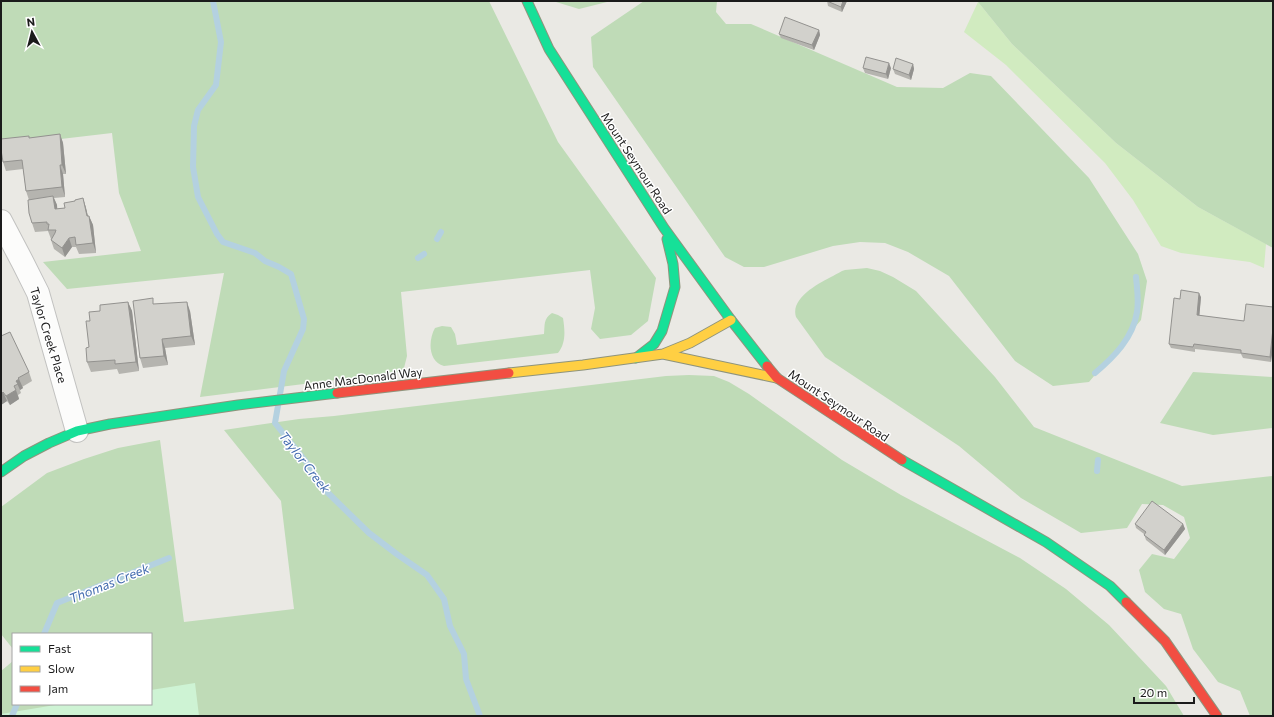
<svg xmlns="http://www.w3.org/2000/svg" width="1274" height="717" font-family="Commissioner,sans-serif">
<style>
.grass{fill:#d1ebc0}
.forest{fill:#bfdbb7}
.park{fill:#cef3d4}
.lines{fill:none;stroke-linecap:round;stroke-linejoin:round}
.stream{stroke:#b4d1e0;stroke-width:6}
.street-casing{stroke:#c2c2c0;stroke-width:24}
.fast-casing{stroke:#8f947c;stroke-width:11}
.slow-casing{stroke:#8f947c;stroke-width:11}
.jam-casing{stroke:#8f947c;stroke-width:11}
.street{stroke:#fcfcfb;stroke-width:22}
.fast{stroke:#16e098;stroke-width:9}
.slow{stroke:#ffcf43;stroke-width:9}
.jam{stroke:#f24e42;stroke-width:9}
.wall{fill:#b5b4af}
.shaded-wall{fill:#93928f}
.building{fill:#d2d1cc;stroke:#93928f}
.labels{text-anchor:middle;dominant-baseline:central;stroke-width:3;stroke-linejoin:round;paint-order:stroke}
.street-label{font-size:12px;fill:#1b1b1b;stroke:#fff}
.water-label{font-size:13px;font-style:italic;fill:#436baf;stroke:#fff}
</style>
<rect width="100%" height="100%" fill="#eae9e4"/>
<path class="grass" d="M 978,2 L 1012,44 L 1116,143 L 1198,207 L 1266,244 L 1264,268 L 1250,262 L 1181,253 L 1161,246 L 1133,200 L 1105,163 L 1006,65 L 964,32 Z"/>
<path class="forest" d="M 1,1 L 489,1 L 558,142 L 656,278 L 648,321 L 631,335 L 600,339 L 591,329 L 595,308 L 590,270 L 401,292 L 407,356 L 404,368 L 399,372 L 200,397 L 224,273 L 67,289 L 43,262 L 141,251 L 119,193 L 112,133 L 1,146 Z
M 556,1 L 611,1 L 579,9 L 556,2 Z
M 644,1 L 717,1 L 716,12 L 726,24 L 751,24 L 897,87 L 943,88 L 970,73 L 991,76 L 1089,178 L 1138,254 L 1147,281 L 1141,320 L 1089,382 L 1053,386 L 1015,361 L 949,276 L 908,252 L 885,243 L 860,242 L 833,246 L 764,267 L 744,267 L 725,257 L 593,67 L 591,37 Z
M 978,1 L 1273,1 L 1273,248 L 1198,207 L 1116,143 L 1012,44 L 978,2 Z
M 867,268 L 880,271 L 893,277 L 916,291 L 995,377 L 1034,427 L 1182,486 L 1273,476 L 1273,716 L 1250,716 L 1240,691 L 1218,682 L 1193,649 L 1181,614 L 1164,609 L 1145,592 L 1139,570 L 1152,554 L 1174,559 L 1190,538 L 1184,517 L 1163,505 L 1142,504 L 1127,528 L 1081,533 L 1021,498 L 959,446 L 825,357 L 796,317 C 790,298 819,283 833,276 C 837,274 841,271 845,270 C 852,269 860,269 867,268 Z
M 552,313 L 558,315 L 563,318 C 565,331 566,343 558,353 L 444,366 C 428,362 428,340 435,328 L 442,326 L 451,327 L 455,334 L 457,345 L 544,334 C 545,325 543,319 552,313 Z
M 1193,372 L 1273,377 L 1273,428 L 1213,435 L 1160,423 Z
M 689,375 L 714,376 L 729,382 L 749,394 L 842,460 L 901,495 L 1020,558 L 1066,589 L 1109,625 L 1166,686 L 1184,716 L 1,716 L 1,671 L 13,661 L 13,704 L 151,704 L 151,634 L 13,634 L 13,649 L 1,634 L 1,507 L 47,473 L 84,459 L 118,448 L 160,440 L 184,622 L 294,609 L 281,501 L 224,430 L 299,419 L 334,416 L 666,376 Z"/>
<path class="park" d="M 195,683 L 199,716 L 1,716 L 1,714 L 61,704 L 151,704 L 151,690 Z"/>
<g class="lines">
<path class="stream" d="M 213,1 L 221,42 L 216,85 L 198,110 L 194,126 L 193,167 L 198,197 L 217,234 L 223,242 L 255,253 L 265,261 L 279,267 L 291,274 L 304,319 L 303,329 L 284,371 L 275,423 L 307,463 L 323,488 L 369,533 L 398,555 L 427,575 L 444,599 L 450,626 L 464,654 L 466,679 L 480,716
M 437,239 L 441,232
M 418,258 L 424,254
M 1095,373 C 1114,357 1133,338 1137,312 C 1139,300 1137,289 1136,277
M 1097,471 L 1098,460
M 44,634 L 57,603 L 169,558
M 12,716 L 17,704"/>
<defs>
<path id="street" d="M 1,221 L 23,263 L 38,293 L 77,431"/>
<path id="fast" d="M 527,1 L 549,49 L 664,228 L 731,320 L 767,366
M 636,358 L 654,344 L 662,331 L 675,287 L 673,264 L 667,239
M 902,460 L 1046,542 L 1110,586 L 1126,602
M 1,472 L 24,456 L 49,443 L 77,431 L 110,424 L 238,405 L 337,393"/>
<path id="slow" d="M 663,354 L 777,378
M 509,373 L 583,365 L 663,354 L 690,343 L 731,320"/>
<path id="jam" d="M 767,366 L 777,378 L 902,460
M 337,393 L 509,373
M 1126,602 L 1165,641 L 1217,716"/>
</defs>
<use href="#street" class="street-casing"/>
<use href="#fast" class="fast-casing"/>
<use href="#slow" class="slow-casing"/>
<use href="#jam" class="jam-casing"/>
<use href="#street" class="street"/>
<use href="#fast" class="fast"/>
<use href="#slow" class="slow"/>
<use href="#jam" class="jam"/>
</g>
<path class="wall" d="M 827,1 L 847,1 L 842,12 L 828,6 Z
M 819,30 L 820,35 L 814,50 L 781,38 L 779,34 Z
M 913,64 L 914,69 L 911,80 L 895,74 L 893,69 Z
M 863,68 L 891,68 L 888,79 L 865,73 Z
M 60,134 L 63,143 L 66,174 L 63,174 L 65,197 L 54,198 L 57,205 L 57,209 L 65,208 L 75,201 L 83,198 L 86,208 L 88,216 L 89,216 L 93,225 L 96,253 L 79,254 L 76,247 L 72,247 L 65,257 L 54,249 L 51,240 L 51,239 L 48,231 L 35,232 L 32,223 L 29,200 L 26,191 L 23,169 L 6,171 L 3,162 L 30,138 Z
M 1201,297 L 1199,316 L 1244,321 L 1273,307 L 1271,362 L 1243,358 L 1241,354 L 1195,349 L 1195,352 L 1171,348 L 1169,344 L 1180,299 Z
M 128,302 L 132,311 L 139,371 L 119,374 L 117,369 L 91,372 L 87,362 L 89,347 L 90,321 L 100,311 Z
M 155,304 L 190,311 L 195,345 L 165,348 L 168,365 L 143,368 L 140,358 Z
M 1,336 L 29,372 L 32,381 L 22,387 L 23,388 L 20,390 L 21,393 L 18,395 L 19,399 L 10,405 L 7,401 L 1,405 Z
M 1135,524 L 1183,524 L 1185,529 L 1165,555 L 1146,540 L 1144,534 L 1136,528 Z"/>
<path class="shaded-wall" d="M 843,1 L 847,1 L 842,12 L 841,7 Z
M 819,30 L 820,35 L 814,50 L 812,45 Z
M 889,63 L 891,68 L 888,79 L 886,74 Z
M 913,64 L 914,69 L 911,80 L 909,75 Z
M 60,134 L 63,143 L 66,174 L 62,165 Z
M 60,165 L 63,174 L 65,197 L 62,187 Z
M 53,196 L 57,205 L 58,218 L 55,209 Z
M 83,198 L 86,208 L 90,226 L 87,216 Z
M 89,216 L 93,225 L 96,253 L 93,243 Z
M 69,238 L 72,247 L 65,257 L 62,248 Z
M 1199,293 L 1201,297 L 1199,320 L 1197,315 Z
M 128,302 L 132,311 L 139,371 L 136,362 Z
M 187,302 L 190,311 L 195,345 L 191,336 Z
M 1273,328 L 1273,348 L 1271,362 L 1270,357 Z
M 162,339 L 165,348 L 168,365 L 164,356 Z
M 19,379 L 23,388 L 20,390 L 16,381 Z
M 16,390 L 19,399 L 10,405 L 6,396 Z
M 3,392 L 7,401 L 1,405 L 1,394 Z
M 1183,524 L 1185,529 L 1165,555 L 1164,550 Z"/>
<path class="building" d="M 827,1 L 843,1 L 841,7 Z
M 785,17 L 819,30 L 812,45 L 779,34 Z
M 866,57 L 889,63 L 886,74 L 863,68 Z
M 896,58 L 913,64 L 909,75 L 893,69 Z
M 60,134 L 62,165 L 60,165 L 62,187 L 26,191 L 22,160 L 3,162 L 1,150 L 1,139 L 29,136 L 29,138 Z
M 53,196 L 55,209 L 65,208 L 64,203 L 75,201 L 75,200 L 83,198 L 87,216 L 89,216 L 93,243 L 76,245 L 75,237 L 69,238 L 62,248 L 51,240 L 55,233 L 56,230 L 48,230 L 49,224 L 47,224 L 47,222 L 32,223 L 29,213 L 28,200 Z
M 1181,290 L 1199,293 L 1197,315 L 1244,321 L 1246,304 L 1273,307 L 1273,328 L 1270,357 L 1241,353 L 1241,350 L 1194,344 L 1193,347 L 1169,344 L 1174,298 L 1180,299 Z
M 153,298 L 153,304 L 187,302 L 191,336 L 162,339 L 164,356 L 140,358 L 133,301 Z
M 128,302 L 136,362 L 115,364 L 115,360 L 87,362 L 86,348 L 89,347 L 86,321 L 90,321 L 89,312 L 100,311 L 100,305 Z
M 10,332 L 29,372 L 18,378 L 19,379 L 16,381 L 18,384 L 14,386 L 16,390 L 6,396 L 3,392 L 1,394 L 1,336 Z
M 1152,501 L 1183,524 L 1164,550 L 1144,535 L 1146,532 L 1135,524 Z"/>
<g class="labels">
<g class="street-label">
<text transform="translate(637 163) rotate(57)">Mount Seymour Road</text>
<text transform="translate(49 335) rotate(73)">Taylor Creek Place</text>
<text transform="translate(363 378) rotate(-7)">Anne MacDonald Way</text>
<text transform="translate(839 405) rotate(34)">Mount Seymour Road</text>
</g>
<g class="water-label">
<text transform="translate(305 462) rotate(52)">Taylor Creek</text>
<text transform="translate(109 583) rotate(-22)">Thomas Creek</text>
</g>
</g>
<rect width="1274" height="717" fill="none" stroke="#1b1b1b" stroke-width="4"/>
<rect x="12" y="633" width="140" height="72" fill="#ffffff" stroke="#a4a4a4"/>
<rect x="20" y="646" width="20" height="6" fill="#16e098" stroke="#a4a4a4"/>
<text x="48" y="653" font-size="12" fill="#1b1b1b">Fast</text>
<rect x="20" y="666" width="20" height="6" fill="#ffcf43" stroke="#a4a4a4"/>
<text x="48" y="673" font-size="12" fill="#1b1b1b">Slow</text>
<rect x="20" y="686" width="20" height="6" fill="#f24e42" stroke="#a4a4a4"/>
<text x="48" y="693" font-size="12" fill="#1b1b1b">Jam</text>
<g transform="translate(32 32) rotate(353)" stroke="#ffffff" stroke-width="3" paint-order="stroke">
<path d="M0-3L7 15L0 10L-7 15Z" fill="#1b1b1b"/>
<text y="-6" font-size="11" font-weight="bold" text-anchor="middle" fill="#1b1b1b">N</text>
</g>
<path d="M1134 697v6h60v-6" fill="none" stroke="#1b1b1b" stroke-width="2"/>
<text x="1140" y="697" font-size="12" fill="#1b1b1b" stroke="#ffffff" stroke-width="3" paint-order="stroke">20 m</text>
</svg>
